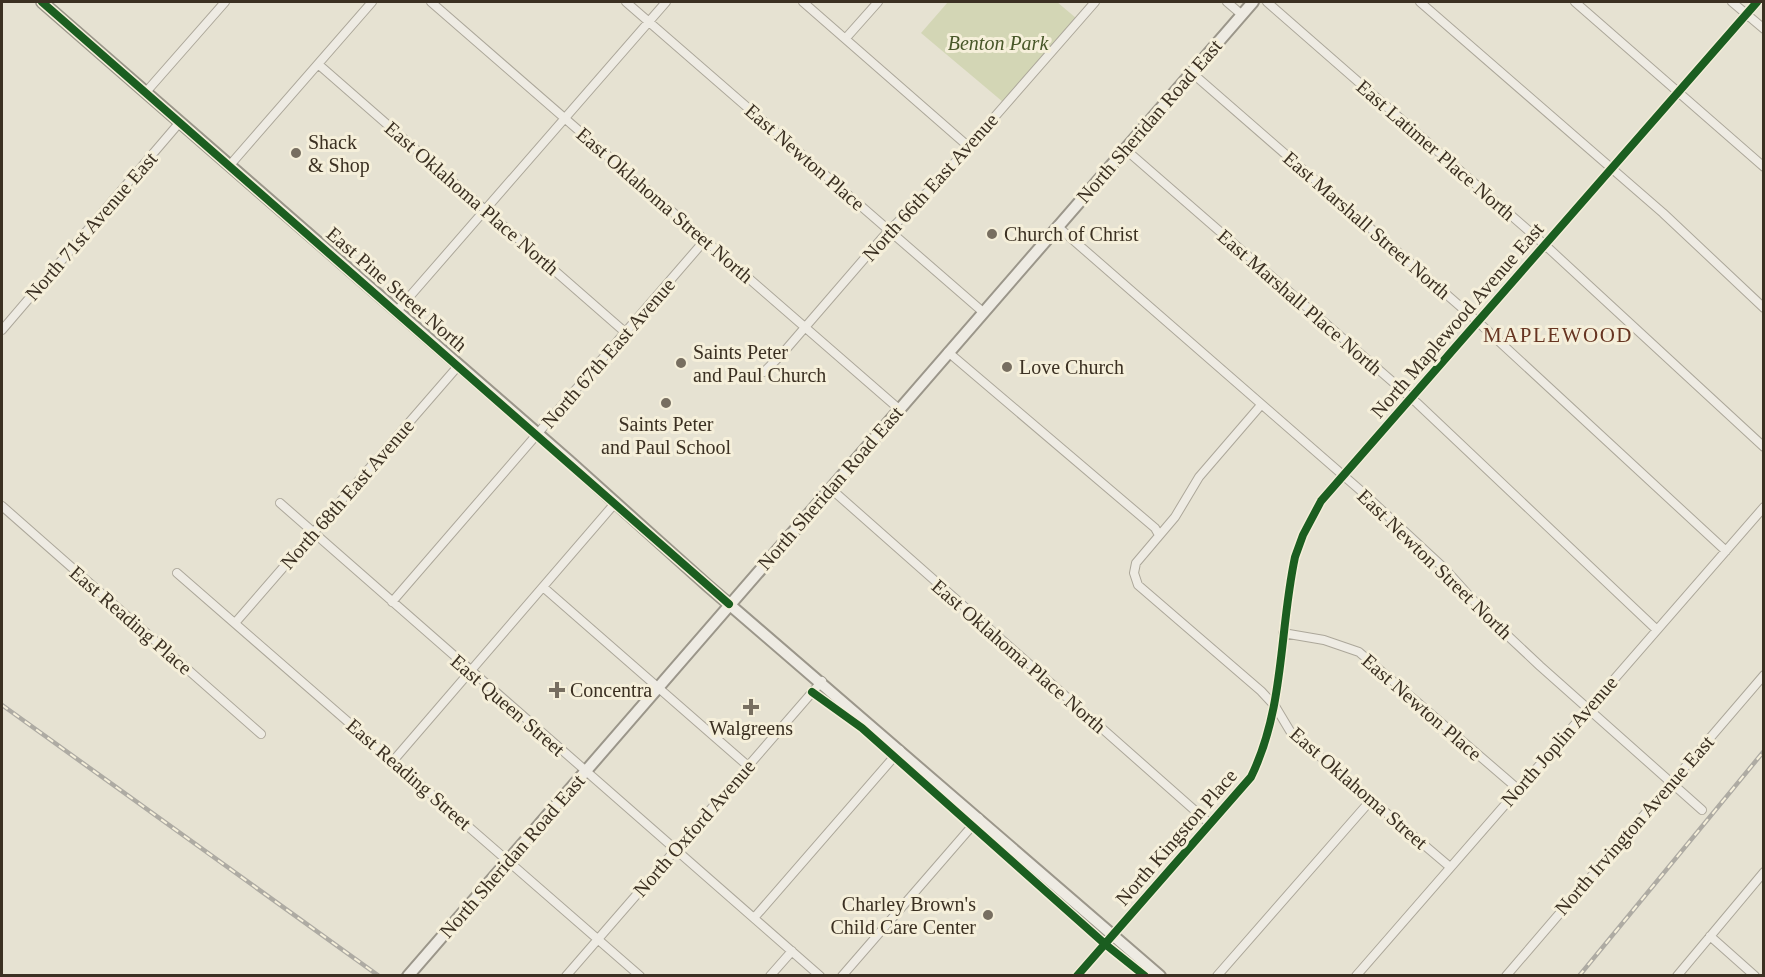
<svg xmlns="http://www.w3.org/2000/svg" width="1765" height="977" font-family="'Times New Roman',serif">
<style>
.green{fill:#d3d6b5}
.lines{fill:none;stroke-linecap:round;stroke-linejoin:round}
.street-casing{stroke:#aca79a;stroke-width:10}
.secondary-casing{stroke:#9b968a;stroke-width:14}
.street{stroke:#eeebe3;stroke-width:8}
.secondary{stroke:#eeebe3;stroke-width:10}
.rail-casing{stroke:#aeaba3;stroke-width:4.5}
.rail{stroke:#f5efda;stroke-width:2;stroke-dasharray:7;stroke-linecap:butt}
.cycleway-casing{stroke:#f5efda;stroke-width:11}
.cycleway{stroke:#1b5e20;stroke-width:8}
.poi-dot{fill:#776e60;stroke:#f5efda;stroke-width:2}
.labels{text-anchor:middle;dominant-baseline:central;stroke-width:6;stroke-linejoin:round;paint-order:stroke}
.park-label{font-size:20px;font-style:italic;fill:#485729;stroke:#f5efda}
.street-label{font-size:20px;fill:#3b3022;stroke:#f5efda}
.poi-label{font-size:20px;fill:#3b3022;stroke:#f5efda;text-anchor:start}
.neighbourhood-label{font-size:21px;letter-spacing:1.5px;fill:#673522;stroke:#f5efda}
</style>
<rect width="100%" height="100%" fill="#e6e2d2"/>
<path class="green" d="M 948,2 L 1057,2 L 1076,18 L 1003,102 L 921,33 Z"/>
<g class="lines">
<defs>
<path id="street" d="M 431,2 L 899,409
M 626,2 L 983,312
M 803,2 L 969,147
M 1227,2 L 1241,14
M 1267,2 L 1545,245 L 1764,447
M 1420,2 L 1663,213 L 1764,308
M 1575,2 L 1764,167
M 1732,2 L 1764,29
M 846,38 L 878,2
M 318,64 L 626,333
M 1191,72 L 1477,321 L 1726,551
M 146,92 L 225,2
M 1125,149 L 1417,403 L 1657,630
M 230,165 L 372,2
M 1057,226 L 1360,490 L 1446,570 L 1491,620 L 1540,666 L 1702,810
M 397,311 L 666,2
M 2,330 L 180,122
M 948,352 L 1155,528 L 1159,535
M 764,372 L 782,354 L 883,237 L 943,176 L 1095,2
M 1261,405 L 1199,477 L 1175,517 L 1136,563 L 1134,573 L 1138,585 L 1261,691 L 1275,706 L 1290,731 L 1450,867
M 830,488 L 1209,823
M 280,503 L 820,976
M 2,506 L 261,734
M 177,573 L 640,976
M 543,587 L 748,766
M 392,602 L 705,240
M 235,623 L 459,365
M 1283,633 L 1324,640 L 1359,652 L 1518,789
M 393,761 L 616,502
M 754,918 L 900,750
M 1710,936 L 1755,976
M 566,976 L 822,681
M 770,976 L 792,951
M 842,976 L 979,818
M 1077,976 L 1251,777 C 1285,707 1279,632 1295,557 L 1303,535 L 1321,501 L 1757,2
M 1217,976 L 1371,800
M 1356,976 L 1764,507
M 1506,976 L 1764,675
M 1677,976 L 1764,872"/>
<path id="secondary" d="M 42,2 L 569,461 L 708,586 L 1160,976
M 408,976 L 1253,2"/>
</defs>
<use href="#street" class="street-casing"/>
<use href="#secondary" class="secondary-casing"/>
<use href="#street" class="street"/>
<use href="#secondary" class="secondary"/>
<defs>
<path id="rail" d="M 2,705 L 379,976
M 1579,976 L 1764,751"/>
</defs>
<use href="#rail" class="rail-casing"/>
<use href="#rail" class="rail"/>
<defs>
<path id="cycleway" d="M 42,2 L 729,604
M 812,692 L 862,728 L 1105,944 L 1145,976
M 1077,976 L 1251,777 C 1285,707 1279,632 1295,557 L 1303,535 L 1321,501 L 1757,2"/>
</defs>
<use href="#cycleway" class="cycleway-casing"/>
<use href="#cycleway" class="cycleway"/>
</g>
<g class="poi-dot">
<circle cx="296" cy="153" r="6"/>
<circle cx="992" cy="234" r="6"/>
<circle cx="681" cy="363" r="6"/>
<circle cx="1007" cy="367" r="6"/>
<circle cx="666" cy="403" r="6"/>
<path d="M554 681h6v6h6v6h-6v6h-6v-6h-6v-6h6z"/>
<path d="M748 698h6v6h6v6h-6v6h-6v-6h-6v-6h6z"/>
<circle cx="988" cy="915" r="6"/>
</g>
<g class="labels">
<g class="park-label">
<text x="998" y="43">Benton Park</text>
</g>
<g class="street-label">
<text transform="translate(1149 121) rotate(-49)">North Sheridan Road East</text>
<text transform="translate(1436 150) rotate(41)">East Latimer Place North</text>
<text transform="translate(805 157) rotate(41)">East Newton Place</text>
<text transform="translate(930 187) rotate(-48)">North 66th East Avenue</text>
<text transform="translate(472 198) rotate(41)">East Oklahoma Place North</text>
<text transform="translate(665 205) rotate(41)">East Oklahoma Street North</text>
<text transform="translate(1367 225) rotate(41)">East Marshall Street North</text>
<text transform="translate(91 226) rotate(-49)">North 71st Avenue East</text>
<text transform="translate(397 289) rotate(41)">East Pine Street North</text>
<text transform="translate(1300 302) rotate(41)">East Marshall Place North</text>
<text transform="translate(1457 320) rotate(-49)">North Maplewood Avenue East</text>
<text transform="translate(608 353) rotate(-49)">North 67th East Avenue</text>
<text transform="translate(830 488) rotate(-49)">North Sheridan Road East</text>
<text transform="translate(347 494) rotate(-49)">North 68th East Avenue</text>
<text transform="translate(1435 564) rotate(44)">East Newton Street North</text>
<text transform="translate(131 620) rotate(41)">East Reading Place</text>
<text transform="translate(1019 656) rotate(41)">East Oklahoma Place North</text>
<text transform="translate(508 705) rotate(41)">East Queen Street</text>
<text transform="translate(1422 707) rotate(41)">East Newton Place</text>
<text transform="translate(1559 741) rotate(-49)">North Joplin Avenue</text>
<text transform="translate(409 774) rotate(41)">East Reading Street</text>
<text transform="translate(1359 788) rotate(41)">East Oklahoma Street</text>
<text transform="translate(1634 825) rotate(-49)">North Irvington Avenue East</text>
<text transform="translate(694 828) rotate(-49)">North Oxford Avenue</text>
<text transform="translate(1176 837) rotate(-49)">North Kingston Place</text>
<text transform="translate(512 856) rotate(-49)">North Sheridan Road East</text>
</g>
<g class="poi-label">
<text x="308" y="142">Shack<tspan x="308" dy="23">&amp; Shop</tspan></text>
<text x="1004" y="234">Church of Christ</text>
<text x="693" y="352">Saints Peter<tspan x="693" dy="23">and Paul Church</tspan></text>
<text x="1019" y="367">Love Church</text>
<text x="666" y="424" text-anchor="middle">Saints Peter<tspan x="666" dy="23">and Paul School</tspan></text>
<text x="570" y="690">Concentra</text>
<text x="751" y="728" text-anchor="middle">Walgreens</text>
<text x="976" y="904" text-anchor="end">Charley Brown's<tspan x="976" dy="23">Child Care Center</tspan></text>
</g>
<g class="neighbourhood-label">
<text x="1558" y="335">MAPLEWOOD</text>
</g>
</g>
<rect width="1765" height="977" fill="none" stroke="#3b3022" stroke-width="6"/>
</svg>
